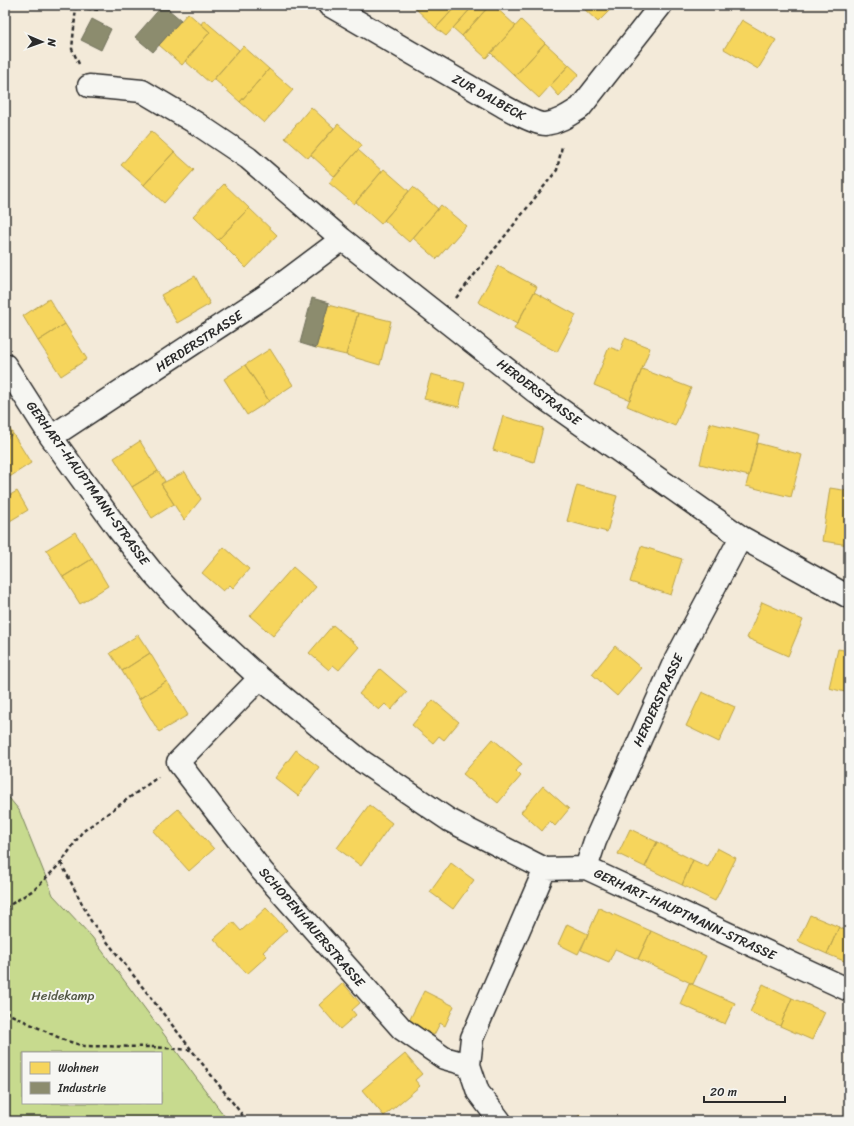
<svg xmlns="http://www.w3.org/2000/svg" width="854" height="1126" font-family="Sriracha,sans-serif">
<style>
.green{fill:#c7da8e;stroke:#79825c;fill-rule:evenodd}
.homes{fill:#f6d55c;stroke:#b9a24d}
.industry{fill:#8c8c6e;stroke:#6f6f5a}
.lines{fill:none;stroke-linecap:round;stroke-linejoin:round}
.minor-casing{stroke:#2b2b2b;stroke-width:25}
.path{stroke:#2b2b2b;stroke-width:2.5;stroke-dasharray:4 3;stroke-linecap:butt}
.minor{stroke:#f6f6f2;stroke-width:22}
.labels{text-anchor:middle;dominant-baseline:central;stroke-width:4;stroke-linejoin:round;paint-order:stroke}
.street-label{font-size:13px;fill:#2b2b2b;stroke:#f6f6f2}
.park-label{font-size:13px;fill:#525744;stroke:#f6f6f2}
</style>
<rect width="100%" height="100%" fill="#f3ead9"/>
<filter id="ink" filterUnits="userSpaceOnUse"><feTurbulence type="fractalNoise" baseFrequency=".025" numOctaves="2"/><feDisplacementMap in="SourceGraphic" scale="8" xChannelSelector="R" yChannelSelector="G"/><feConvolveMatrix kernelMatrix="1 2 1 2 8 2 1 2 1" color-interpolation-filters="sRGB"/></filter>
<g filter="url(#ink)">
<path class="green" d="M 5,793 L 19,810 L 53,895 L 92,937 L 228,1121 L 5,1121 ZM 23,1053 L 161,1053 L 161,1103 L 23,1103 Z"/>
<path class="homes" d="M 412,5 L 457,5 L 436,28 Z
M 457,5 L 474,5 L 446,36 L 436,28 Z
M 474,5 L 490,5 L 462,36 L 453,28 Z
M 490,5 L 493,5 L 516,26 L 486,58 L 462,36 Z
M 580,5 L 615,5 L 598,22 Z
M 188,13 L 210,32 L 182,65 L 159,45 Z
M 204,20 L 239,50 L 210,83 L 185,61 L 210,32 L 201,24 Z
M 521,20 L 545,43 L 515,76 L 491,53 Z
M 742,20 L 776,40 L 758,69 L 724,49 Z
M 545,43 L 569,65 L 539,98 L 515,76 Z
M 243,46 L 269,69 L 240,102 L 214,79 Z
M 569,65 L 579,74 L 559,96 L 550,86 Z
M 269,69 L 293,90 L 264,123 L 240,102 Z
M 311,107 L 334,128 L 308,158 L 285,138 Z
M 338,124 L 362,145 L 335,177 L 311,155 Z
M 151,131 L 174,152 L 144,185 L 121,165 Z
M 358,150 L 382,171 L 354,204 L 329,183 Z
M 174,152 L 194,170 L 164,203 L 144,185 Z
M 384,169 L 409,191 L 381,224 L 356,202 Z
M 224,184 L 249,208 L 218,240 L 193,216 Z
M 413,187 L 438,209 L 409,242 L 384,220 Z
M 441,205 L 466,226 L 437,259 L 413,238 Z
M 249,208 L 277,235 L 246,268 L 218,240 Z
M 498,266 L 537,287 L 517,324 L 478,302 Z
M 195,276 L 210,304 L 177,323 L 161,295 Z
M 534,292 L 576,315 L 557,352 L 514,329 Z
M 49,299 L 65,324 L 38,341 L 23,316 Z
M 328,305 L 358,313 L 346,355 L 316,348 Z
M 358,313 L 391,321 L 380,365 L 346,355 Z
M 65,324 L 87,359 L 61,376 L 38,341 Z
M 625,338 L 650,348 L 630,400 L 594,385 L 609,347 L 620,351 Z
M 270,349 L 293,385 L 269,401 L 245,365 Z
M 245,365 L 269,401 L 247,415 L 224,379 Z
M 642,369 L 691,388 L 675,426 L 627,406 Z
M 431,374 L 465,383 L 459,407 L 424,399 Z
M 503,416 L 543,428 L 534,462 L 493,450 Z
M 5,421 L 13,434 L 5,439 Z
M 710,423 L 759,435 L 749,476 L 700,464 Z
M 13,434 L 31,463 L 5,480 L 5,439 Z
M 140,441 L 158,471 L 132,487 L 114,458 Z
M 757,443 L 802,455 L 791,497 L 746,486 Z
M 158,471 L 165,481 L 161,484 L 174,504 L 152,518 L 132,487 Z
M 185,472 L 201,499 L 184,520 L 161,484 Z
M 577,485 L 617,496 L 607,532 L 567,521 Z
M 830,488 L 849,491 L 849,545 L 822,541 Z
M 17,491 L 28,510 L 5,524 L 5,498 Z
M 75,532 L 92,559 L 63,577 L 46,550 Z
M 641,546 L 682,559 L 671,595 L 630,582 Z
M 224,547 L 249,569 L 233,588 L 230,585 L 223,591 L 202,573 Z
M 92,559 L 108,586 L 80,604 L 63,577 Z
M 293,567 L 316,587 L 273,636 L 250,616 Z
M 762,602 L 803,620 L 788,656 L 747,638 Z
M 333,625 L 359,647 L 339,670 L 333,665 L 329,670 L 309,653 Z
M 138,635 L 150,653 L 122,671 L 110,653 Z
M 615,646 L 641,668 L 617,696 L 592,674 Z
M 838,649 L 849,651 L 849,693 L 829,688 Z
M 150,653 L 167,681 L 139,699 L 122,671 Z
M 380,669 L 407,692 L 391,710 L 385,704 L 379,710 L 359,694 Z
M 167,681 L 188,715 L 159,732 L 139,699 Z
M 702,692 L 735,707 L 719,742 L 686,726 Z
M 433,700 L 459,722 L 444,740 L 439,736 L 433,743 L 412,725 Z
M 493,739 L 522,764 L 516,771 L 521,776 L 498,803 L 463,774 Z
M 296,750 L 319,767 L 298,796 L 275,778 Z
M 543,786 L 569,809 L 555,826 L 550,821 L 542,831 L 521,812 Z
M 369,805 L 392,823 L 361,866 L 337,848 Z
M 178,809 L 214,849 L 189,871 L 153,831 Z
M 630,829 L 657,842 L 645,867 L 618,854 Z
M 657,842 L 693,860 L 682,885 L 645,867 Z
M 717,848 L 736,858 L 715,901 L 682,885 L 693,860 L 708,867 Z
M 451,863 L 474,880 L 453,909 L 430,892 Z
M 266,908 L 287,930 L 263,952 L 267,956 L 247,974 L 214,939 L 233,922 L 241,931 Z
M 599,908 L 651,931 L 638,959 L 615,949 L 609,962 L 581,950 Z
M 810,915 L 839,927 L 827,954 L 798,941 Z
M 567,924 L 588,934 L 578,954 L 558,944 Z
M 839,927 L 849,932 L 849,963 L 827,954 Z
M 651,931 L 706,956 L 693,984 L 638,959 Z
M 343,983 L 360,1003 L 352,1010 L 356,1015 L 340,1029 L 319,1005 Z
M 689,983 L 735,1003 L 725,1024 L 680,1004 Z
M 763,984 L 792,998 L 780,1026 L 750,1012 Z
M 424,991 L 454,1006 L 445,1026 L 440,1023 L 434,1035 L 408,1023 Z
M 792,998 L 825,1012 L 812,1040 L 780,1026 Z
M 405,1054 L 422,1074 L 415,1080 L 420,1086 L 384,1116 L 362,1090 Z
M 580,1115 L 585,1121 L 572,1121 Z"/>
<path class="industry" d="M 163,5 L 181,20 L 153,52 L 135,37 Z
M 92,19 L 111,29 L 101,50 L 81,40 Z
M 312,298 L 329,303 L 316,348 L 300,343 Z"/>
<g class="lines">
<defs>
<path id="minor" d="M 329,5 L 503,106 C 512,111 537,125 546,124 C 559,122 569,115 580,108 L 661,5
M 89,86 L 142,91 L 196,123 L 248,158 L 342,239 L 537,393 L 741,537 L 849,597
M 5,365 L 51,437 L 118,529 L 153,573 L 192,615 L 260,678 L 360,760 L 449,820 L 545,869 L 586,868 L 849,990
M 51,437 L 270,293 L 342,239
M 260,678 L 178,762 L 262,871 L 402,1029 L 444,1058 L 469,1065
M 586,868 L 595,841 L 674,663 L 741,537
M 500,1121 L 478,1092 L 469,1065 L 472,1038 L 545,869"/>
</defs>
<use href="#minor" class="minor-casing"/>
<path class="path" d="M 79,64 L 72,49 L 76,7 L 99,10 L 100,5
M 456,298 L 557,170 L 562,146
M 61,863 L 91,921 L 247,1121
M 5,908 L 35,889 L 61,863 L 82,832 L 158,777
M 5,1012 L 64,1040 L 84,1046 L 153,1047 L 191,1050"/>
<use href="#minor" class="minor"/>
</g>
</g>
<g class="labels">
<g class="street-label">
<text transform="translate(489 97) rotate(29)">ZUR DALBECK</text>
<text transform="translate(199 341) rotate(-33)">HERDERSTRASSE</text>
<text transform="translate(539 392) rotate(37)">HERDERSTRASSE</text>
<text transform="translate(88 483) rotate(54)">GERHART-HAUPTMANN-STRASSE</text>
<text transform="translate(658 700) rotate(-65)">HERDERSTRASSE</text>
<text transform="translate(685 914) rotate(25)">GERHART-HAUPTMANN-STRASSE</text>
<text transform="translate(312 927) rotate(49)">SCHOPENHAUERSTRASSE</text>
</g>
<g class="park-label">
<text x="63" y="995">Heidekamp</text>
</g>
</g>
<rect width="854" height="1126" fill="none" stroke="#f6f6f2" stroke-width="20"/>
<rect x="10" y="10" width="834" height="1106" fill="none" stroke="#2b2b2b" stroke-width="1.5" filter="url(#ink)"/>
<rect x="22" y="1052" width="140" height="52" fill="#f6f6f2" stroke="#a5a5a2"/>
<rect x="30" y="1062" width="20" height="12" fill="#f6d55c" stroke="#a5a5a2"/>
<text x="58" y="1072" font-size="12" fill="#2b2b2b">Wohnen</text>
<rect x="30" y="1082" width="20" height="12" fill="#8c8c6e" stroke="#a5a5a2"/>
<text x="58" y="1092" font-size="12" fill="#2b2b2b">Industrie</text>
<g transform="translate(42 42) rotate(92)" stroke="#f6f6f2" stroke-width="3" paint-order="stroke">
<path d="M0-3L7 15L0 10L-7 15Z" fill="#2b2b2b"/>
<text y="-6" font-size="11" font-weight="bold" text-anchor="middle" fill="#2b2b2b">N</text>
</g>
<path d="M704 1096v6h81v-6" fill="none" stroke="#2b2b2b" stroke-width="2"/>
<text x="710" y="1096" font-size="12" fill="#2b2b2b" stroke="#f6f6f2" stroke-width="3" paint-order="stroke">20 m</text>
</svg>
